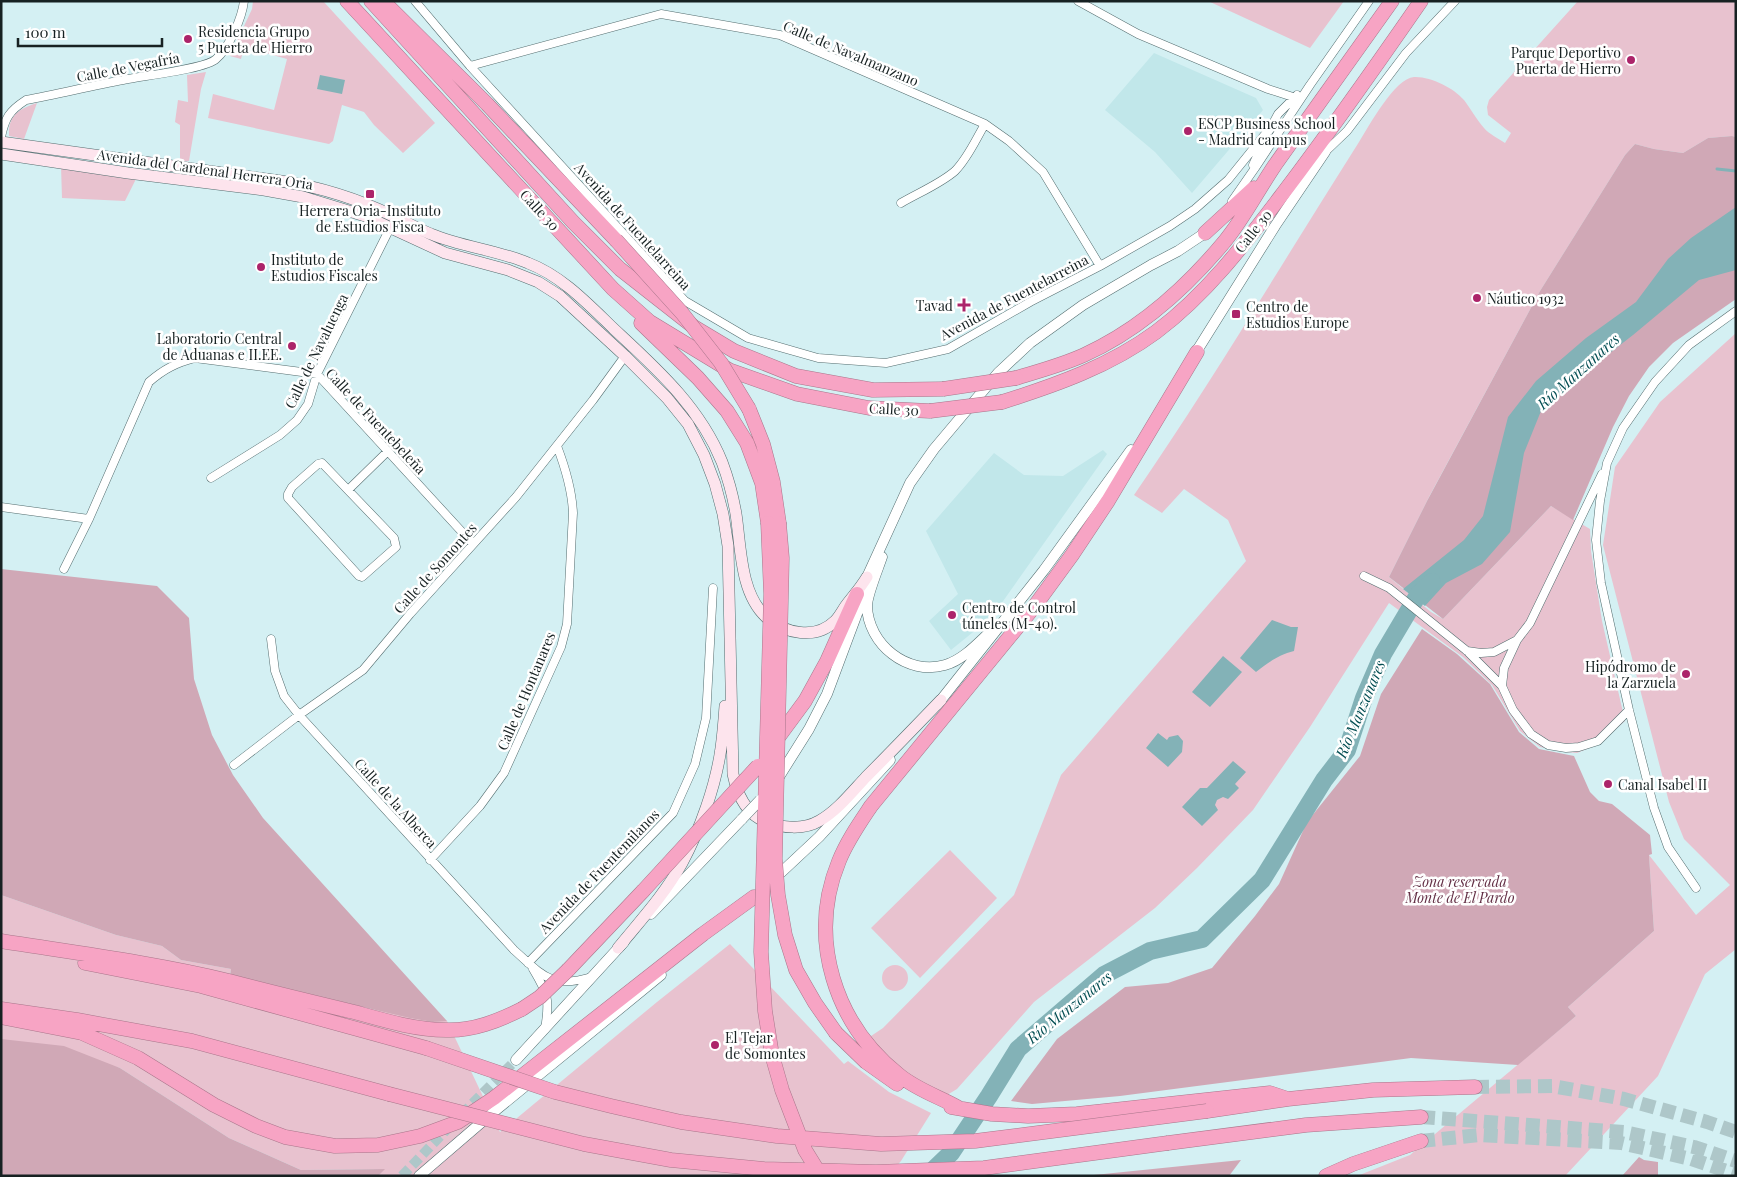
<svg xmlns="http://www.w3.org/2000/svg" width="1737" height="1177" font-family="'Playfair Display',serif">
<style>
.built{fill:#c1e7ea}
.green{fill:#e8c2cf}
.forest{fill:#d0a8b6}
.water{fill:#83b2b7}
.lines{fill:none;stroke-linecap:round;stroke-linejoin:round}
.stream{stroke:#83b2b7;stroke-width:3}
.river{stroke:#83b2b7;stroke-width:18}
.tertiary-tunnel{stroke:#aec7c9;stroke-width:10;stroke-dasharray:10 5;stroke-linecap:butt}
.motorway-tunnel{stroke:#aec7c9;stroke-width:14;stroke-dasharray:14 7;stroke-linecap:butt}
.minor-casing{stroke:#546d6f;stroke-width:9}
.tertiary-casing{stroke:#546d6f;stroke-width:11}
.secondary-casing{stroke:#546d6f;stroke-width:12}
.motorway-casing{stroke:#a9768b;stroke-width:15}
.minor{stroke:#fff;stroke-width:8}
.tertiary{stroke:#fff;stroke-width:10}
.secondary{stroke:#fde4ed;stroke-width:11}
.motorway{stroke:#f7a4c4;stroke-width:14}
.tertiary-bridge-casing{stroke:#546d6f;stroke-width:11;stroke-linecap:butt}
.motorway-bridge-casing{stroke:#a9768b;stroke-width:15;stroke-linecap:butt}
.tertiary-bridge{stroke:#fff;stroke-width:10}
.motorway-bridge{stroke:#f7a4c4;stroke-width:14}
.poi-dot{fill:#ac246a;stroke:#fff;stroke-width:2}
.labels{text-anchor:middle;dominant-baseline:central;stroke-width:5;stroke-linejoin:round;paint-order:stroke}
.poi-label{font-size:14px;fill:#172122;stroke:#fff;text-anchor:start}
.street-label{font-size:14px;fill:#172122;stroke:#fff}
.park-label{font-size:14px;font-style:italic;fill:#622e44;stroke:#fff}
.water-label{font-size:15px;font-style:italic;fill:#044e53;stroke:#fff}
</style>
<rect width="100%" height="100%" fill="#d4f0f3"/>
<path class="built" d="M 1154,53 L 1256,98 L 1263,110 L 1192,193 L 1155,152 L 1105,110 Z
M 1103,450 L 1107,454 L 1001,604 L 983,624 L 951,650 L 929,621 L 958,594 L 926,531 L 994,453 L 1024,475 L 1063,476 Z"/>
<path class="green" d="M 253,1 L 323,1 L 435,123 L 403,153 L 374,125 L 364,112 L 342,105 L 333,141 L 329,144 L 208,118 L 213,94 L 274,110 L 287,59 L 244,47 L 241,59 L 230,56 L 252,9 Z
M 1208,1 L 1344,1 L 1310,48 Z
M 1578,1 L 1736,1 L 1736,137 L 1732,136 L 1708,138 L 1683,153 L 1654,149 L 1635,144 L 1625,155 L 1540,291 L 1430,495 L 1389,577 L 1431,612 L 1443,619 L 1551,506 L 1590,529 L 1591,551 L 1602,621 L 1625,721 L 1599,744 L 1577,753 L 1565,752 L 1540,747 L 1520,731 L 1492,685 L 1463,657 L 1389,603 L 1310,727 L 1253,810 L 1197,868 L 1155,908 L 1034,1002 L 957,1089 L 947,1095 L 918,1080 L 893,1063 L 868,1038 L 883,1028 L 1014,895 L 1061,775 L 1246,561 L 1228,520 L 1184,489 L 1162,513 L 1134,495 C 1213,380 1284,260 1359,142 C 1369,126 1395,78 1414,77 C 1430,76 1454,88 1464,100 C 1471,109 1476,119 1484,128 C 1489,134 1498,138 1505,143 L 1511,133 L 1488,115 L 1487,107 L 1489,100 Z
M 206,72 L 201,89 L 189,161 L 180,162 L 180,125 L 175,122 L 178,100 L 188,102 L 187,75 Z
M 37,103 L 24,139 L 9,136 C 8,116 18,109 37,103 Z
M 61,166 L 137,177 L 125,201 L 62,198 Z
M 1736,333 L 1736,949 L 1705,974 L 1658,1076 L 1565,1176 L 1357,1176 L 1410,1155 L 1576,1016 L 1568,1007 L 1654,931 L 1649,855 L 1696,915 L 1730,885 L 1684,839 L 1669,802 L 1603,545 L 1615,467 L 1660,402 Z
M 950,850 L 997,898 L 920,978 L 871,928 Z
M 1,895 L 116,935 L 162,946 L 181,960 L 231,969 L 230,976 L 365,1008 L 447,1021 L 500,1132 L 657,1002 L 730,944 L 844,1064 L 848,1061 L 889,1092 L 931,1113 L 901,1161 L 888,1176 L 378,1176 L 384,1169 L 301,1170 L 229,1138 L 120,1068 L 1,1040 Z
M882 978a13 13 0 1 1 26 0a13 13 0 1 1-26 0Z"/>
<path class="forest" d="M 1732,136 L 1736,137 L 1736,299 L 1673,343 L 1649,367 L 1629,396 L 1613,427 L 1573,520 L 1551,506 L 1443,619 L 1389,577 L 1427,501 L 1540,291 L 1625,155 L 1635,144 L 1654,149 L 1683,153 L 1708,138 Z
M 1,569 L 157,586 L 189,618 L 194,679 L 212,735 L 233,775 L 263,818 L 447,1021 L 433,1022 L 410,1018 L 230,976 L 231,969 L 181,960 L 162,946 L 116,935 L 1,895 Z
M 1422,629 L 1457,654 L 1490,684 L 1519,732 L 1539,749 L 1574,756 L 1590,792 L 1599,801 L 1612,804 L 1650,835 L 1652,854 L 1649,855 L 1654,931 L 1568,1007 L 1576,1016 L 1518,1065 L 1411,1058 L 1120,1096 L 1032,1104 L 1011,1101 L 1057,1039 L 1125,987 L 1168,983 L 1212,968 L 1255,916 L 1279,884 L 1307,822 L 1360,756 L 1381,694 Z
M 1,1039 L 64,1046 L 120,1068 L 229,1138 L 301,1170 L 385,1169 L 378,1176 L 1,1176 Z
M 1639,1157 L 1644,1160 L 1658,1162 L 1658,1176 L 1622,1176 Z
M 1241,1160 L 1229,1176 L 1084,1176 Z"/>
<path class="water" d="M 320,75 L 345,80 L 342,94 L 317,89 Z
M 1736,207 L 1736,270 L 1699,280 L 1633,335 L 1588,370 L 1541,411 L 1524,453 L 1510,532 L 1482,564 L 1446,583 L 1425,606 L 1403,589 L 1464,540 L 1483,516 L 1508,417 L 1536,381 L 1586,338 L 1636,302 L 1668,259 L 1691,238 Z
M 1272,620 L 1291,627 L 1298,627 L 1294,651 C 1278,655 1269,662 1256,672 L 1240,658 Z
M 1223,656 L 1242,672 L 1210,707 L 1192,692 Z
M 1158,733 L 1167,740 L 1169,737 L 1178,735 L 1183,741 L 1182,752 L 1168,767 L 1146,748 Z
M 1233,761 L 1246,772 L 1235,784 L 1239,788 L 1228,799 L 1223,797 L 1217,800 L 1215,805 L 1218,810 L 1202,826 L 1182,807 L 1200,788 L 1207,788 Z"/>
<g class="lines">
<path class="stream" d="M 1717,169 L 1736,171"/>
<path class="river" d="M 927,1176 L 951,1153 L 989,1096 L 1018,1049 L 1104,975 L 1150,951 L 1202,939 L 1262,880 L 1324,780 L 1347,750 L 1364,698 L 1383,654 L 1418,595 L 1432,582"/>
<path class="tertiary-tunnel" d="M 462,1114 L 516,1060
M 402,1176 L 450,1126"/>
<path class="motorway-tunnel" d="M 1475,1087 L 1552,1086 L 1624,1099 L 1707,1122 L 1736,1132
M 1421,1117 L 1624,1132 L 1694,1147 L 1736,1161
M 1421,1141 L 1480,1135 L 1621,1143 L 1691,1159 L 1736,1174"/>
<defs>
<path id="minor" d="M 415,1 L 470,66 L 685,301 L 748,338 L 818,358 L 886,363 L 948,349 L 1030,302 L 1100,266 L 1170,226 L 1195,209 L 1228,180 L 1270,128
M 1078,1 L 1138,34 L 1268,89 L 1293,97
M 470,66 L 661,14 L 780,35 L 985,124 L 1009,141 L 1043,172 L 1100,266
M 1269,131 L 1278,114 L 1297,95
M 1,137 C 5,118 9,111 26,100 C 58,94 91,86 123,80 C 141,76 206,69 216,59 C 229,48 242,18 244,1
M 1325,152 L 1347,131 L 1406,53 L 1455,1
M 1253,165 L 1264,141
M 1232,201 L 1255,168 L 1310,85 L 1369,1
M 901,203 C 918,193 940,184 955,171 C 968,158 976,139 985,124
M 322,463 L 394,538 L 396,547 L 362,577 L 359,576 L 288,498 L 288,494 L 292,487 L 318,464 Z
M 211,478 L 280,435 L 297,420 L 308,404 L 317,374 L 390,228
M 348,490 L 388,451
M 1,507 L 89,519
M 64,569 L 89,519 L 149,382 C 164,369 176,363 195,358 L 317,374 L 473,544
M 1364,576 L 1389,588 L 1467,651 L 1502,686 L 1513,710 L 1531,734 L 1548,745 L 1566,748 L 1579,747 L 1598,741 L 1629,710
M 271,639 L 275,671 L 284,696 L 299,715 L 514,950 C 543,976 551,989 592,977
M 1467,651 L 1481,653 L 1494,652 L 1517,640 L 1530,623 L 1602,474
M 1502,686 L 1504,668 L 1517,640
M 234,765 L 299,715 L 363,670 L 410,614 L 516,497 L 593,400 L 625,356
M 430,860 L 480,806 L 504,773 L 561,647 L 567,624 L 573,513 C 572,490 565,467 557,446
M 1696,888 L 1668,847 L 1654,808 L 1629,710 L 1601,583 L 1596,540 L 1600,501 L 1607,463 L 1623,428 L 1655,382 L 1689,345 L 1736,311
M 528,963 L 673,813 L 695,764 L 706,718 L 713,588
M 533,969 C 548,994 550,999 545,1029"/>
<path id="tertiary" d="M 1193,357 L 1275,226 L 1325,152
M 882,557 C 878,569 867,595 867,606 C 868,644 907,676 945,665 C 963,660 978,643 991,631
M 937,705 L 1044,570 L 1131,450
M 777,780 L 809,729 L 827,694 L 858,611 L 867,577 L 910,483 L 934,449 L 998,373 L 1030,343 L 1083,305 L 1151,265 L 1178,251 L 1205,233
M 773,880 L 819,837 L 890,760
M 651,914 L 742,819
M 516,1060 L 624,942
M 419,1176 L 490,1115 L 661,975"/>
<path id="secondary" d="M 1,142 L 281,181 C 320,187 358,199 393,216 C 406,222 418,229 431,234 C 462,247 497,250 528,263 C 562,276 588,304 614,329 C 656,368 700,407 722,462 C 728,478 733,496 736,514 C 741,547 740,593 766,617 C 785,634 816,640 835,621 C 840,616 843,609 847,604 C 854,595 861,587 867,577
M 1,154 L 128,173 L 264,190 L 303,197 L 365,216 L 445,253 L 508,270 L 538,282 L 560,296 L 625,356 L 667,398 L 688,424 L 704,455 L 715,484 L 723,514 L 728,546 L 733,774 C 737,794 746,814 766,822 C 782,828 804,830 819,821 C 837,811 852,792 866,777 C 891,752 916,726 941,700
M 618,948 C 640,921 665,894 682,863 C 700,830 716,785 721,748 C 723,734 724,720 725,706"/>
<path id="motorway" d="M 347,1 L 613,289 L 650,322 L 729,370 L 797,394 L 869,408 L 930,411
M 371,1 L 573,222 L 620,269 L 694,327 L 734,351 L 796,376 L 873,390 L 943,389
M 383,1 L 487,104 L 616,240
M 1205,233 L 1254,188
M 641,323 L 698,378 L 727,411 L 747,443 L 762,483 L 768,523
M 1016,378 C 1039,371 1062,365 1084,355 C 1139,330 1186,288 1225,241 C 1244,218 1258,190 1275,165 C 1314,111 1353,56 1392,1
M 1002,402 C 1056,385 1110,366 1156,332 C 1207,294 1246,242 1284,192 C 1331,130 1376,66 1421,1
M 749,409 L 763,444 L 773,482 L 779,523
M 774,743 L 805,701 L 827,661 L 857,594
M 1,941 C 77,953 154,963 229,981 C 270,992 312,1002 354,1012 C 383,1020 415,1030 446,1030 C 473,1031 498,1021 522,1009
M 85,963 L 201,986 L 426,1048
M 568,970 L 643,891
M 1,1009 L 77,1020 L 192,1041 L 389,1094
M 1,1017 L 82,1033 L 138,1058 L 214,1105 L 256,1126 L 285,1137 L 335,1146 L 378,1145 L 420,1136 L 458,1122 L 494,1098 L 703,934 L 754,897
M 836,1033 L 866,1062 L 897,1084
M 951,1107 L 992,1114 L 1028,1116 L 1077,1114 L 1270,1093 L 1288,1099
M 959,1108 C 940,1097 917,1090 899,1075 C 835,1024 807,939 839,861 C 847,841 859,824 871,806 L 1034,607 L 1072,555 L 1108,501 L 1197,352
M 1207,1111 L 1288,1099 L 1373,1090 L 1475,1087
M 1168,1143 L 1306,1125 L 1421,1117
M 1326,1176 L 1353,1164 L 1421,1141"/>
</defs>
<use href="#minor" class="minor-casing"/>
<use href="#tertiary" class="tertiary-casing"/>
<use href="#secondary" class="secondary-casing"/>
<use href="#motorway" class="motorway-casing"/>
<use href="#minor" class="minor"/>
<use href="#tertiary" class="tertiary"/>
<use href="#secondary" class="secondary"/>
<use href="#motorway" class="motorway"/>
<defs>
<path id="tertiary-bridge" d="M 742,819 L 760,800"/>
<path id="motorway-bridge" d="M 616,240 L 682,313 L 721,363 L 749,409
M 943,389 L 1016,378
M 930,411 L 1002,402
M 768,523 L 771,594 L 761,952 L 765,1011 L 772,1055 L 782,1090 L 805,1150 L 821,1176
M 779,523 L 782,558 L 775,859 L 778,895 L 785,935 L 796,970 L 815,1003 L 836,1033
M 643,891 L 758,766
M 522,1009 L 540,997 L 568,970
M 426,1048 L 555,1092 L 611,1106 L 681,1122 L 777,1136 L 881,1144 L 975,1141 L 1207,1111
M 389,1094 L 584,1144 L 671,1160 L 764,1169 L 876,1172 L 984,1168 L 1168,1143"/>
</defs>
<use href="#tertiary-bridge" class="tertiary-bridge-casing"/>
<use href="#motorway-bridge" class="motorway-bridge-casing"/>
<use href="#tertiary-bridge" class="tertiary-bridge"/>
<use href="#motorway-bridge" class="motorway-bridge"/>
</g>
<g class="poi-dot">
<circle cx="188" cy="39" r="5"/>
<circle cx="1631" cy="60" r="5"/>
<circle cx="1188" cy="131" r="5"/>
<rect x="365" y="189" width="10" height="10" rx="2.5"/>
<circle cx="261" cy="267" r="5"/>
<circle cx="1477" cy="298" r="5"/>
<path d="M961.5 297.5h5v5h5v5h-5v5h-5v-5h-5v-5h5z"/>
<rect x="1231" y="309" width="10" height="10" rx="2.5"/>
<circle cx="292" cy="346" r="5"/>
<circle cx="952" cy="615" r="5"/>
<circle cx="1686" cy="674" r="5"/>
<circle cx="1608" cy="784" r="5"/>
<circle cx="715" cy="1045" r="5"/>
</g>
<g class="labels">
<g class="poi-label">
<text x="198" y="31">Residencia Grupo<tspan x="198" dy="16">5 Puerta de Hierro</tspan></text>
<text x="1621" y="52" text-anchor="end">Parque Deportivo<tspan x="1621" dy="16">Puerta de Hierro</tspan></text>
<text x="1198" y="123">ESCP Business School<tspan x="1198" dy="16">- Madrid campus</tspan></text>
<text x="370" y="210" text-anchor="middle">Herrera Oria-Instituto<tspan x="370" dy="16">de Estudios Fisca</tspan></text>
<text x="271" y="259">Instituto de<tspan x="271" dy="16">Estudios Fiscales</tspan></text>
<text x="1487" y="298">Náutico 1932</text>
<text x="953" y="305" text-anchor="end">Tavad</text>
<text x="1246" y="306">Centro de<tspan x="1246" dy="16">Estudios Europe</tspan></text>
<text x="282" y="338" text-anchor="end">Laboratorio Central<tspan x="282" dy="16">de Aduanas e II.EE.</tspan></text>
<text x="962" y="607">Centro de Control<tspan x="962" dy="16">túneles (M-40).</tspan></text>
<text x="1676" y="666" text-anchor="end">Hipódromo de<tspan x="1676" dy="16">la Zarzuela</tspan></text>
<text x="1618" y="784">Canal Isabel II</text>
<text x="725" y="1037">El Tejar<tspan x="725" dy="16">de Somontes</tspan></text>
</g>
<g class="street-label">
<text transform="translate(851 53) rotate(23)">Calle de Navalmanzano</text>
<text transform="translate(128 67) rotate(-11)">Calle de Vegafría</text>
<text transform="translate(205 169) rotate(8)">Avenida del Cardenal Herrera Oria</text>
<text transform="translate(540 210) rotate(47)">Calle 30</text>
<text transform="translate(633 226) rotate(48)">Avenida de Fuentelarreina</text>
<text transform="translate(1253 231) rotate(-52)">Calle 30</text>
<text transform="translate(1014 297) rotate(-28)">Avenida de Fuentelarreina</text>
<text transform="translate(316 351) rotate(-64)">Calle de Navaluenga</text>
<text transform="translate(894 409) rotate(3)">Calle 30</text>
<text transform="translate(376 421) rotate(47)">Calle de Fuentebeleña</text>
<text transform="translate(435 568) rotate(-48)">Calle de Somontes</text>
<text transform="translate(526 691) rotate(-67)">Calle de Hontanares</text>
<text transform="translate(396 803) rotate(48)">Calle de la Alberca</text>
<text transform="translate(599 871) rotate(-46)">Avenida de Fuentemilanos</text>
</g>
<g class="park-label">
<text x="1460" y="881">Zona reservada<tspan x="1460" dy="16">Monte de El Pardo</tspan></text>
</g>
<g class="water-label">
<text transform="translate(1578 371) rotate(-42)">Río Manzanares</text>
<text transform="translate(1360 709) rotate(-67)">Río Manzanares</text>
<text transform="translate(1069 1007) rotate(-39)">Río Manzanares</text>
</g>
</g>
<rect width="1737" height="1177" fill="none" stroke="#172122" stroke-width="5"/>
<path d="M18 38v8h144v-8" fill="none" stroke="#172122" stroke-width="2.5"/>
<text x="25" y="38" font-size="15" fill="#172122" stroke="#ffffff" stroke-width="4" paint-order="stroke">100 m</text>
</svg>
